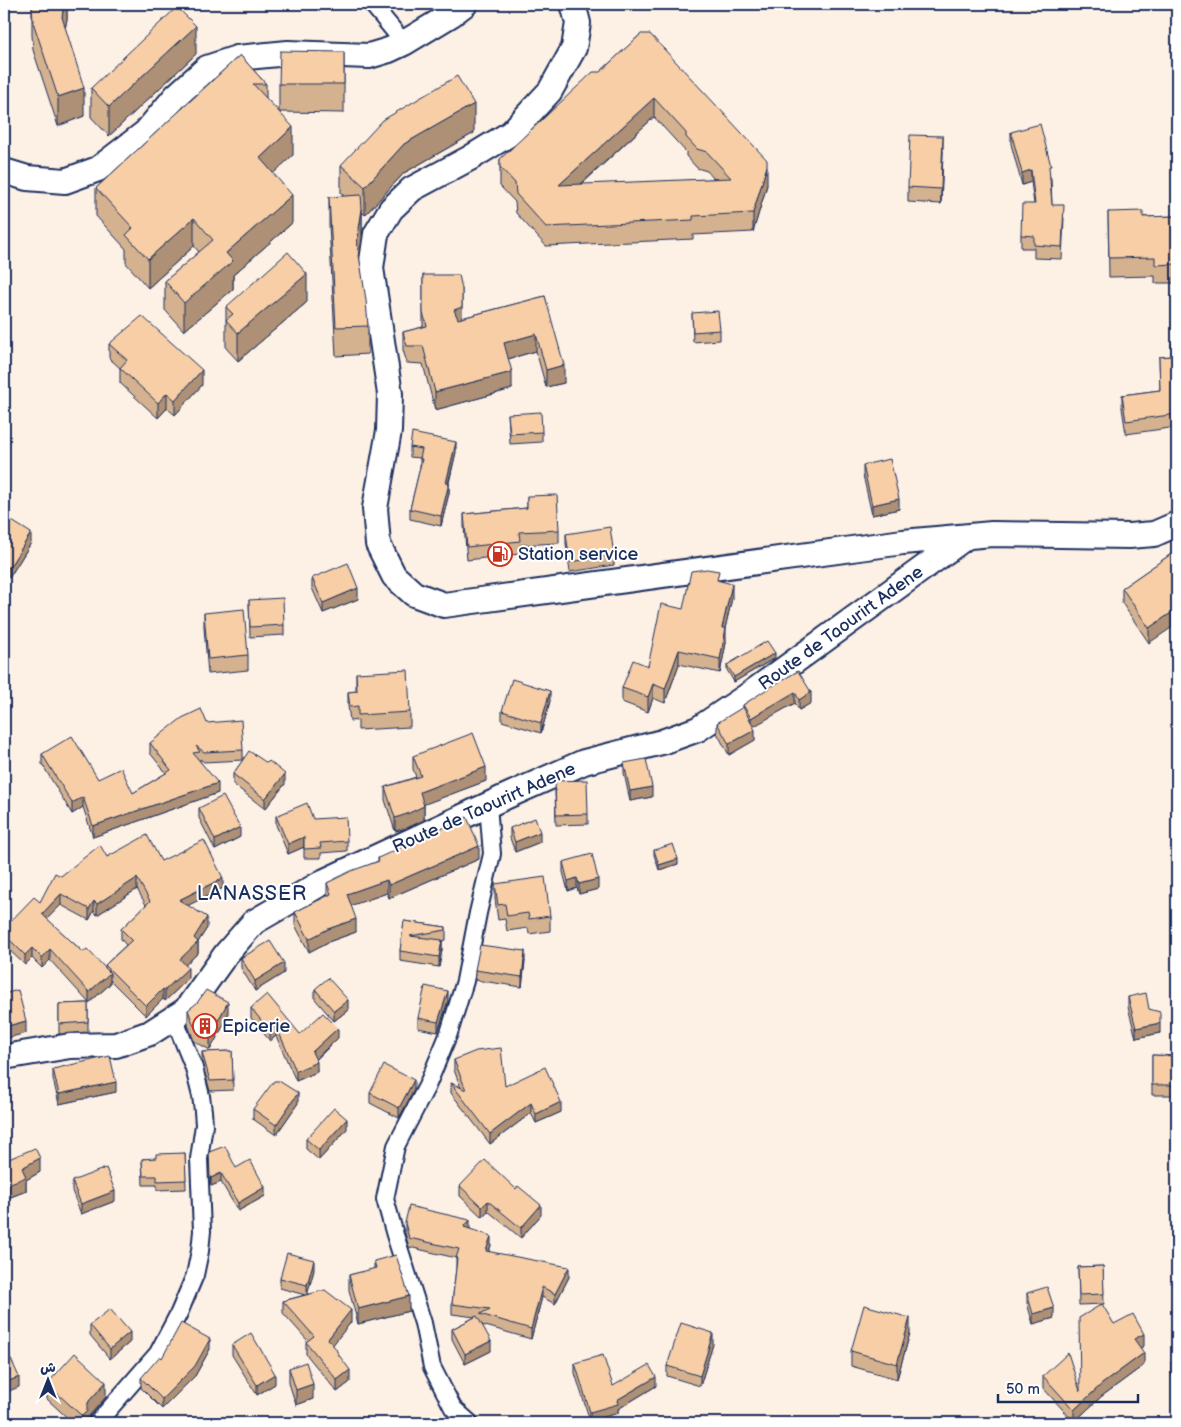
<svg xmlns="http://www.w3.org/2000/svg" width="1181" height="1427" font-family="'Balsamiq Sans','Playpen Sans Arabic',sans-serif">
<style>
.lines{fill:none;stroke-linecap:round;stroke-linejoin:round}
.street-casing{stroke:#1b2f5e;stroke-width:20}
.secondary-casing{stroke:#1b2f5e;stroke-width:28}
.street{stroke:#fff;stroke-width:16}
.secondary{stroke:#fff;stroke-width:24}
.wall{fill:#d4b18f;stroke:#1b2f5e;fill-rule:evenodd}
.shaded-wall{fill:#ad9074;stroke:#1b2f5e}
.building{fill:#f7cea6;stroke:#1b2f5e;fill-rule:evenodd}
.labels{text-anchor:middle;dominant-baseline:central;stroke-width:4;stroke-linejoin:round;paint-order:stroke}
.poi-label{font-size:18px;fill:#1b2f5e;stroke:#fff;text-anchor:start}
.street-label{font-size:18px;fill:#1b2f5e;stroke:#fff}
.quarter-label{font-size:20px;letter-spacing:1px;fill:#1b2f5e;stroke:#fff}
</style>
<rect width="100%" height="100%" fill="#fdf0e4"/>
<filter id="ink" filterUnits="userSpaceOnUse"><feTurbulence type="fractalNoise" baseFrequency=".02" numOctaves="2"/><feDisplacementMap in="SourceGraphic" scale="10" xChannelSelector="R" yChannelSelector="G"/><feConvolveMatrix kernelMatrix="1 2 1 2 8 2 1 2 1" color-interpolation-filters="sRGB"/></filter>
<g filter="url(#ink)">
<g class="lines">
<defs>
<path id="street" d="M 372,4 L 404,43
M 97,1423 L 158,1353 L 179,1313 L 195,1275 L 200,1251 L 202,1231 L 199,1159 L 204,1125 L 203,1111 L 201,1096 L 194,1068 L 174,1018
M 470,1423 L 453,1408 L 432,1367 L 423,1323 L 395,1235 L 385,1199 L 396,1146 L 427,1086 L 449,1033 L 465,981 L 478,913 L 492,854 L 488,805"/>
<path id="secondary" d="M 573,4 L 578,23 L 574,48 L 550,91 L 511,133 L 470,158 L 412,189 L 391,209 L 376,234 L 371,268 L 390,394 L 389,431 L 375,508 L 378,544 L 394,576 L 414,594 L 444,605 L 903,542 L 992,534 L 1129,536 L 1154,534 L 1177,524
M 4,171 L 27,178 L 65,181 L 98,169 L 146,132 L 176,96 L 207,68 L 237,58 L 288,53 L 369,56 L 389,50 L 404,43 L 452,14 L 465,4
M 4,1057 L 70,1046 L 116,1045 L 150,1033 L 186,1010 L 226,954 L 254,922 L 325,881 L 505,797 L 584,762 L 662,742 L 698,729 L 747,696 L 966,537"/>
</defs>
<use href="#street" class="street-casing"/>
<use href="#secondary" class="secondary-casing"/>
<use href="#street" class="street"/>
<use href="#secondary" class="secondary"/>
</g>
<path class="wall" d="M 67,4 L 67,19 L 65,28 L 84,116 L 58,126 L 33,50 L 32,35 L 32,6 Z
M 641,34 L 767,185 L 753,232 L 693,235 L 693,239 L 546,246 L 516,213 L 515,202 L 500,186 L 500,159 L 600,72 ZM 654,117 L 686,152 L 686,156 L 697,168 L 707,171 L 714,179 L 581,185 Z
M 344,52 L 344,113 L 280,112 L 293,155 L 273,173 L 292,223 L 233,275 L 233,289 L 184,331 L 165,310 L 165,281 L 199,252 L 194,246 L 148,288 L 126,263 L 126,249 L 96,216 L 96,188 L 240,55 L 266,84 L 266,98 L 279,112 L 279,84 Z
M 196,54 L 109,136 L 91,117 L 91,88 Z
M 1011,132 L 1051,178 L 1052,205 L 1064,218 L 1062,259 L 1034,258 L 1034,248 L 1021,248 L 1021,235 L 1034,204 L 1031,182 L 1022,185 L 1011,144 Z
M 474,133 L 404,173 L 365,215 L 362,212 L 362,238 L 359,255 L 368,326 L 368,354 L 336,356 L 329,225 L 329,197 L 344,196 L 341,193 L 341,165 Z
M 943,151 L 941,204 L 908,202 L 908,187 Z
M 1108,212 L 1143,217 L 1177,216 L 1177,283 L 1155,283 L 1155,276 L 1109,277 Z
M 423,275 L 462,318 L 545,296 L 564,383 L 546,387 L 536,351 L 508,359 L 512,389 L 435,410 L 423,364 L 407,363 L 403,350 L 403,332 L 423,327 Z
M 307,302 L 238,361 L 226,348 L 226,307 Z
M 692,313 L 720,330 L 720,340 L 693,342 Z
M 1172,343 L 1177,343 L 1177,427 L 1126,434 L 1122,408 L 1122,395 L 1160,390 L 1159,357 L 1172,356 Z
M 109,344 L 202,385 L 175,415 L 167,408 L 158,418 L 120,383 L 120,368 L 109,358 Z
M 508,414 L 542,432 L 542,442 L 510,444 Z
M 410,447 L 456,452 L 449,483 L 449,493 L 441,526 L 410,519 L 410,509 L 420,468 L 420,458 L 410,457 Z
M 863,465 L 899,509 L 872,515 L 863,475 Z
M 527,496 L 559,530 L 559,543 L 520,545 L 520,554 L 467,560 L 464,527 L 464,514 L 527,508 Z
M 4,516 L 31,543 L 9,578 L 4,575 Z
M 566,534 L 614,555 L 614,565 L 570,572 L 566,544 Z
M 1177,550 L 1149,643 L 1122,603 L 1122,588 Z
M 312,578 L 358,599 L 323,613 L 312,588 Z
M 719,581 L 732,598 L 725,628 L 726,643 L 720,673 L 679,664 L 665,703 L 653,698 L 648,712 L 622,702 L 622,688 L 648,666 L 683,609 Z
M 249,600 L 284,625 L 284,635 L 250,637 Z
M 204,613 L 248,655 L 248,670 L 208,674 L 204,628 Z
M 775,658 L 734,682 L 727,670 L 727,665 Z
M 798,671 L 811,703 L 799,710 L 795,703 L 753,726 L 755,740 L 729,755 L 717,733 L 717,723 L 743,708 L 743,705 Z
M 356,673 L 410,712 L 410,727 L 358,730 L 358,720 L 350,721 L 348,706 L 348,692 L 356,691 Z
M 550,701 L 541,733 L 502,721 L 502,711 Z
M 207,723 L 243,750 L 243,759 L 285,784 L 265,809 L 233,784 L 233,774 L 243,760 L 204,762 L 200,759 L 200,761 L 218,793 L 93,837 L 83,807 L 72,814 L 42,764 L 42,754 L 98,779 L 133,793 L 166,773 L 150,753 L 150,743 Z
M 413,756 L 486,781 L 424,804 L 424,820 L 407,828 L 395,831 L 385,800 L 385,787 L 416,777 L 413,769 Z
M 624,763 L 652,797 L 630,801 L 624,773 Z
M 555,791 L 588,814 L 588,824 L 556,825 Z
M 199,808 L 240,837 L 215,850 L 199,818 Z
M 276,816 L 313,819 L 347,841 L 347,851 L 321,853 L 321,858 L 304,858 L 304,847 L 288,854 L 276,825 Z
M 510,828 L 540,842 L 515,852 L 510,838 Z
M 654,850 L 678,864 L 659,870 L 654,855 Z
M 107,857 L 161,861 L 223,888 L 188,905 L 207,928 L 198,942 L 198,953 L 185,965 L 188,979 L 165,1001 L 163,999 L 146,1016 L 110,980 L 110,984 L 89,1003 L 50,960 L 42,968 L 32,958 L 25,965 L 4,945 L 4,928 L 40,902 L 61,876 ZM 137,889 L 146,905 L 121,929 L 121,939 L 126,945 L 105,965 L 105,968 L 83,952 L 47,919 L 61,905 L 89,920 L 94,911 L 97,915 Z
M 378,858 L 479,859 L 389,898 L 387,893 L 351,905 L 356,932 L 328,942 L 309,952 L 295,925 L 295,912 L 327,896 L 327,883 L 378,861 Z
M 563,862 L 598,889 L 579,894 L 577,888 L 568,891 L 563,872 Z
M 495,884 L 550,916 L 550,931 L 529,934 L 528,928 L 507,931 L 505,919 L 498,920 L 495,899 Z
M 404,921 L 446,927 L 446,940 L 442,941 L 442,950 L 439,967 L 400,961 L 400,951 Z
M 241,958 L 284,973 L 255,991 L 241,968 Z
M 525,961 L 522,987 L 475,980 L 475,970 Z
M 315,989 L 348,1010 L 334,1021 L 315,999 Z
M 1128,997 L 1149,1009 L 1160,1033 L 1136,1038 L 1128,1007 Z
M 448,1001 L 438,1032 L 418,1028 L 418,1018 Z
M 88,1003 L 88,1032 L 59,1034 L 59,1004 Z
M 251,1008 L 300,1034 L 338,1038 L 316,1060 L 317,1072 L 296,1081 L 276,1036 L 270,1041 L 251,1018 Z
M 188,1010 L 228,1017 L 210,1050 L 194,1041 L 188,1025 Z
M 232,1051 L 233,1090 L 210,1091 L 202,1062 L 202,1052 Z
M 1152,1055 L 1177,1056 L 1177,1095 L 1152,1095 Z
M 454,1060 L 505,1086 L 561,1112 L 536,1123 L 531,1113 L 490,1144 L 451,1093 L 451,1083 L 461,1088 L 454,1070 Z
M 53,1069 L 116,1092 L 59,1104 L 53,1079 Z
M 414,1090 L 399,1118 L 370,1103 L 370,1093 Z
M 298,1103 L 276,1135 L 253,1119 L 253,1109 Z
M 347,1129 L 319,1160 L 306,1149 L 306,1139 Z
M 185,1153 L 186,1189 L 157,1190 L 157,1185 L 143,1185 L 142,1159 L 156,1158 Z
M 209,1160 L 236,1168 L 265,1196 L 238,1211 L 221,1182 L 211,1186 Z
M 4,1161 L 40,1172 L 26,1180 L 26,1191 L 8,1198 L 4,1191 Z
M 72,1181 L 115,1201 L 81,1214 L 72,1191 Z
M 460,1186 L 541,1215 L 521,1238 L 488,1211 L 482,1217 L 460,1196 Z
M 405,1223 L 470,1229 L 491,1245 L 489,1252 L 569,1277 L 555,1304 L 542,1297 L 531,1339 L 482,1325 L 491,1351 L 465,1364 L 452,1339 L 452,1329 L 475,1317 L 452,1314 L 452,1304 L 456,1268 L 456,1258 L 409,1247 L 405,1233 Z
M 374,1261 L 409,1311 L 358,1324 L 349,1290 L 349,1275 L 374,1269 Z
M 1103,1266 L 1104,1304 L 1079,1305 L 1078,1267 Z
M 314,1270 L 307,1294 L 351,1322 L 332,1345 L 338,1354 L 350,1382 L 337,1392 L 306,1354 L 306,1342 L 308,1341 L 283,1313 L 283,1301 L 305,1295 L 280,1288 L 280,1278 Z
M 1027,1293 L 1054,1318 L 1033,1324 L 1027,1303 Z
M 1114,1324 L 1144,1346 L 1140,1348 L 1144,1365 L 1102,1396 L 1074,1422 L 1043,1388 L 1043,1376 L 1080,1391 Z
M 90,1325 L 130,1342 L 110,1359 L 90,1335 Z
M 910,1333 L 897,1379 L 851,1366 L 851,1351 Z
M 713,1344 L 700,1386 L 667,1376 L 667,1366 Z
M 232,1345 L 275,1384 L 257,1395 L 232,1355 Z
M 210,1349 L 195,1376 L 162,1409 L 141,1388 L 141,1378 L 162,1358 Z
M 1177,1360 L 1177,1393 L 1171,1372 L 1171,1362 Z
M 575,1363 L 613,1386 L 656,1386 L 618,1409 L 618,1413 L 590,1421 L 575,1373 Z
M 289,1368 L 313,1399 L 296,1405 L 289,1383 Z
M 47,1384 L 106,1397 L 89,1416 L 87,1420 L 87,1423 L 73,1423 L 47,1399 Z"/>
<path class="shaded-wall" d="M 64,4 L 67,4 L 67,19 L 62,46 L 62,17 Z
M 196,26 L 196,54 L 109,136 L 109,107 Z
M 84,88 L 84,116 L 58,126 L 58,97 Z
M 654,98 L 654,117 L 559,204 L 559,185 Z
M 474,104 L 474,133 L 404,173 L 365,215 L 365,187 L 404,144 Z
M 293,127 L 293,155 L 260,186 L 260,158 Z
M 943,136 L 943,151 L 941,204 L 941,189 Z
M 767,166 L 767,185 L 753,232 L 753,213 Z
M 1031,170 L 1031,182 L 1022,185 L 1022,173 Z
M 292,195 L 292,223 L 233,275 L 233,289 L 184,331 L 184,303 L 226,253 Z
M 362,209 L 362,238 L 357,270 L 357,242 Z
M 194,218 L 194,246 L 148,288 L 148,259 Z
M 307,274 L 307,302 L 238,361 L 238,333 Z
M 462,289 L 462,324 L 454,328 L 454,310 Z
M 536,334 L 536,351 L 504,360 L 504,343 Z
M 6,358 L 6,363 L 4,364 L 4,359 Z
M 564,365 L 564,383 L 546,387 L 546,370 Z
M 202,370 L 202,385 L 175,415 L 175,400 Z
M 512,372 L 512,389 L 435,410 L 435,392 Z
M 167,393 L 167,408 L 158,418 L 158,403 Z
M 456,442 L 456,452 L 446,492 L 446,483 Z
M 449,483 L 449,493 L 441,526 L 441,516 Z
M 899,499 L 899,509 L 872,515 L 872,505 Z
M 31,533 L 31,543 L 9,578 L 9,568 Z
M 732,584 L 732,598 L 722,642 L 722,628 Z
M 358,588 L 358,599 L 323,613 L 323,603 Z
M 1177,609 L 1177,624 L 1149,643 L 1149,628 Z
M 726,628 L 726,643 L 720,673 L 720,659 Z
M 679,650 L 679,664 L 665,703 L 665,689 Z
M 775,653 L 775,658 L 734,682 L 734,677 Z
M 653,684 L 653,698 L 648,712 L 648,697 Z
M 550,691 L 550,701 L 541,733 L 541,723 Z
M 795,692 L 795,703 L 751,728 L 751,718 Z
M 811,692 L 811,703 L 799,710 L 799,700 Z
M 755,730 L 755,740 L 729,755 L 729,744 Z
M 486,767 L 486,781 L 420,806 L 420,792 Z
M 285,774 L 285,784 L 265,809 L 265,799 Z
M 218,783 L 218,793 L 93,837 L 93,826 Z
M 652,787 L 652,797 L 630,801 L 630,791 Z
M 83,797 L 83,807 L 72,814 L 72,803 Z
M 424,806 L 424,820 L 407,828 L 395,831 L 395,818 Z
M 240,827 L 240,837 L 215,850 L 215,840 Z
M 540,832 L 540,842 L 515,852 L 515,842 Z
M 304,837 L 304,847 L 288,854 L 288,844 Z
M 479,846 L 479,859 L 389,898 L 389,885 Z
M 678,859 L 678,864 L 659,870 L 659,865 Z
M 137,878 L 137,889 L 97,915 L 97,904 Z
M 223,878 L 223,888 L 179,910 L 179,900 Z
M 577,878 L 577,888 L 568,891 L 568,881 Z
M 598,879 L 598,889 L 579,894 L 579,884 Z
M 387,880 L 387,893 L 347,907 L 347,894 Z
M 61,894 L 61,905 L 42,924 L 42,914 Z
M 94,901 L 94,911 L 89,920 L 89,909 Z
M 207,917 L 207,928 L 198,942 L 198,953 L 180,970 L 180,959 Z
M 356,919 L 356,932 L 328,942 L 309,952 L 309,939 L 328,929 Z
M 442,940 L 442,950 L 439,967 L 439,957 Z
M 32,948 L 32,958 L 25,965 L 25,955 Z
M 50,949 L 50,960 L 42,968 L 42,958 Z
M 525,951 L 525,961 L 522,987 L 522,977 Z
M 284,963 L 284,973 L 255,991 L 255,981 Z
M 188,968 L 188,979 L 165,1001 L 165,990 Z
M 110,973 L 110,984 L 89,1003 L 89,992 Z
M 163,989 L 163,999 L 146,1016 L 146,1006 Z
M 448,991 L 448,1001 L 438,1032 L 438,1022 Z
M 348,1000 L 348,1010 L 334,1021 L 334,1011 Z
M 228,1002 L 228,1017 L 210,1050 L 210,1035 Z
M 26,1021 L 26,1033 L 4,1039 L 4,1027 Z
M 1160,1023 L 1160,1033 L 1136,1038 L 1136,1028 Z
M 276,1026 L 276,1036 L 270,1041 L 270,1031 Z
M 338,1028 L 338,1038 L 312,1062 L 312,1052 Z
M 317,1062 L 317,1072 L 296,1081 L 296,1071 Z
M 414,1080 L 414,1090 L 399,1118 L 399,1108 Z
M 116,1082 L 116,1092 L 59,1104 L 59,1094 Z
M 298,1093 L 298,1103 L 276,1135 L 276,1125 Z
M 561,1102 L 561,1112 L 536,1123 L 536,1114 Z
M 531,1103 L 531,1113 L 490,1144 L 490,1134 Z
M 347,1119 L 347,1129 L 319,1160 L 319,1150 Z
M 40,1158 L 40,1172 L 26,1180 L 26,1191 L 8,1198 L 8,1184 L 22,1168 Z
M 221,1173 L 221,1182 L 211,1186 L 211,1178 Z
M 265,1187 L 265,1196 L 238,1211 L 238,1203 Z
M 115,1191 L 115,1201 L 81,1214 L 81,1204 Z
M 488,1201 L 488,1211 L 482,1217 L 482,1207 Z
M 541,1205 L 541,1215 L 521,1238 L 521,1228 Z
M 470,1220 L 470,1230 L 464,1227 Z
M 491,1236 L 491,1245 L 486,1261 L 486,1251 Z
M 314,1260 L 314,1270 L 307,1296 L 307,1285 Z
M 569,1267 L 569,1277 L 555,1304 L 555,1294 Z
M 542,1287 L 542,1297 L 531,1339 L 531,1329 Z
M 409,1296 L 409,1311 L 358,1324 L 358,1309 Z
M 1054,1308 L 1054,1318 L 1033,1324 L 1033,1314 Z
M 351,1310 L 351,1322 L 328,1351 L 328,1339 Z
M 910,1318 L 910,1333 L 897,1379 L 897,1364 Z
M 130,1332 L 130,1342 L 110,1359 L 110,1349 Z
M 713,1333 L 713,1344 L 700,1386 L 700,1376 Z
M 1144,1334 L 1144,1346 L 1134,1351 L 1134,1339 Z
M 210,1339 L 210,1349 L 195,1376 L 162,1409 L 162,1399 Z
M 491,1341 L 491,1351 L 465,1364 L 465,1354 Z
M 1144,1353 L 1144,1365 L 1102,1396 L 1074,1422 L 1074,1410 L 1102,1384 Z
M 350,1370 L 350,1382 L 337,1392 L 337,1380 Z
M 275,1374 L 275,1384 L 257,1395 L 257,1385 Z
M 19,1377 L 19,1387 L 4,1393 L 4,1383 Z
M 656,1377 L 656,1386 L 618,1409 L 618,1413 L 590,1421 L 590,1412 L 617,1400 Z
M 106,1382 L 106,1397 L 89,1416 L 87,1420 L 87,1423 L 82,1423 L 82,1416 L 89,1401 Z
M 313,1384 L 313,1399 L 296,1405 L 296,1390 Z"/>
<path class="building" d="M 33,4 L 64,4 L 62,17 L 84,88 L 58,97 L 33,22 L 32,6 Z
M 177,7 L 196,26 L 109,107 L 91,88 Z
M 641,34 L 650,34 L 767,160 L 767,166 L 753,213 L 693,216 L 693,220 L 546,227 L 516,194 L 515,183 L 500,167 L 500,159 L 593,72 L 600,72 ZM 654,98 L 686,133 L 686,137 L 697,149 L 707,152 L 731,178 L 559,185 Z
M 280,51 L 344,52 L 344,84 L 279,84 Z
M 240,55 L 266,84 L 253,84 L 293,127 L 260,158 L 292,195 L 226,253 L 233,261 L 184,303 L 165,281 L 213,240 L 194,218 L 148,259 L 126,235 L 133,228 L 96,188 Z
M 457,76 L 474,104 L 404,144 L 365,187 L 341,165 L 383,120 Z
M 1040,124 L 1051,166 L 1049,166 L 1052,205 L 1064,205 L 1062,247 L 1034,245 L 1034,236 L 1021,235 L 1022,204 L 1035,204 L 1031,170 L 1022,173 L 1011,132 Z
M 910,135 L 943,136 L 941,189 L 908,187 Z
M 361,195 L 362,209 L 357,242 L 366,300 L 368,326 L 336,327 L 329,197 Z
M 1143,211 L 1143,217 L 1177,216 L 1177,264 L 1155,265 L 1155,257 L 1109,258 L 1108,212 Z
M 288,252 L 307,274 L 238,333 L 226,320 L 233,314 L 226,307 Z
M 423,275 L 459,275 L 462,289 L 462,307 L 454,310 L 458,319 L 545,296 L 564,365 L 546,370 L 536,334 L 504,343 L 512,372 L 435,392 L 423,346 L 407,346 L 403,332 L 427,326 L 423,313 Z
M 718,311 L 720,330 L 693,332 L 692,313 Z
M 142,316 L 202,370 L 175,400 L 167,393 L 158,403 L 120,368 L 127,360 L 109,344 Z
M 1172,343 L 1177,343 L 1177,414 L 1126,421 L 1122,395 L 1160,390 L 1159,357 L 1172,356 Z
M 541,412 L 542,432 L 510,434 L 508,414 Z
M 412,433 L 456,442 L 446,483 L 449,483 L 441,516 L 410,509 L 422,459 L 420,459 L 422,449 L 410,447 Z
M 890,459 L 899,499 L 872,505 L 863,465 Z
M 557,495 L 559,530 L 519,532 L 520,541 L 467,547 L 464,514 L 527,508 L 527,496 Z
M 4,516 L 31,533 L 9,568 L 4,565 Z
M 610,527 L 614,555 L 570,562 L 566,534 Z
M 1177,550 L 1177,609 L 1149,628 L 1122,588 Z
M 348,563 L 358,588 L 323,603 L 312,578 Z
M 707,569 L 719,571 L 717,580 L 732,584 L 722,628 L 726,628 L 720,659 L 679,650 L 665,689 L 653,684 L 648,697 L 622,688 L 633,660 L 648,666 L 661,604 L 683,609 L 691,571 Z
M 283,598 L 284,625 L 250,627 L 249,600 Z
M 244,609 L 248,655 L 208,659 L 204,613 Z
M 767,641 L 775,653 L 734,677 L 727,665 Z
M 408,670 L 410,712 L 358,715 L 358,706 L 350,707 L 348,692 L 357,691 L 356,673 Z
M 798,671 L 811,692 L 799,700 L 795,692 L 751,718 L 743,705 L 767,689 Z
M 512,679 L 550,691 L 541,723 L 502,711 Z
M 743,707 L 755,730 L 729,744 L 717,723 Z
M 201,709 L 207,723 L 241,720 L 243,750 L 204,752 L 196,746 L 200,752 L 193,753 L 218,783 L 93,826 L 83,797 L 72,803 L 42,754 L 72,736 L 98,779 L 121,768 L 133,793 L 171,770 L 150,743 L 182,718 Z
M 473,733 L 486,767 L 420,792 L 424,806 L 407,814 L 395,818 L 385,787 L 421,776 L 413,756 Z
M 249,751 L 267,763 L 269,761 L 285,774 L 265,799 L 233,774 Z
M 646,759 L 652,787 L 630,791 L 624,763 Z
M 587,780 L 588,814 L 556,815 L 555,781 Z
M 223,796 L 240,827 L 215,840 L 199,808 Z
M 307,803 L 313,819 L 346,817 L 347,841 L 320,843 L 321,848 L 304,849 L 304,837 L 288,844 L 276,816 Z
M 467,817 L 479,846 L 389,885 L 387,880 L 347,894 L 356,919 L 328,929 L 309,939 L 295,912 L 331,894 L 327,883 L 351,871 L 379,861 L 378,858 Z
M 535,818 L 540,832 L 515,842 L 510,828 Z
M 147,835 L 161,861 L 204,840 L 223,878 L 179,900 L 207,917 L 194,938 L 198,942 L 180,959 L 188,968 L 165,990 L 163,989 L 146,1006 L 105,965 L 132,940 L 121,929 L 150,901 L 137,878 L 97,904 L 94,901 L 89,909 L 61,894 L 42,914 L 83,952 L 87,949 L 110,973 L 89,992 L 50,949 L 42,958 L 32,948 L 25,955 L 4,934 L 4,928 L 34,897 L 40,902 L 55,873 L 61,876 L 100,845 L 107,857 Z
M 673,844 L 678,859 L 659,865 L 654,850 Z
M 592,854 L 598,879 L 579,884 L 577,878 L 568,881 L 563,862 Z
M 545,877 L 550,916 L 529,919 L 528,913 L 507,916 L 505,904 L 498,905 L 495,884 Z
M 404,921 L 446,927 L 446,930 L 410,936 L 442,940 L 439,957 L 400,951 Z
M 270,941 L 284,963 L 255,981 L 241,958 Z
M 480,945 L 525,951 L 522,977 L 475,970 Z
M 328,978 L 348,1000 L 334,1011 L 315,989 Z
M 425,986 L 448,991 L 438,1022 L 418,1018 Z
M 18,990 L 26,1021 L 4,1027 L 4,994 Z
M 206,990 L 228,1002 L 210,1035 L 194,1026 L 188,1010 L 197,1003 Z
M 1146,993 L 1149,1009 L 1160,1012 L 1160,1023 L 1136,1028 L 1128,997 Z
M 267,994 L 300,1034 L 323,1013 L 338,1028 L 312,1052 L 317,1062 L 296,1071 L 276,1026 L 270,1031 L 251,1008 Z
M 88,1003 L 88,1022 L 59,1024 L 59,1004 Z
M 501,1048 L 505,1086 L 545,1067 L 561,1102 L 536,1114 L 531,1103 L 490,1134 L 451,1083 L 466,1090 L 454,1060 L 476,1051 Z
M 232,1051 L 233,1080 L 210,1081 L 202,1052 Z
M 1152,1055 L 1177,1056 L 1177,1085 L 1152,1085 Z
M 110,1056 L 116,1082 L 59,1094 L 53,1069 Z
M 384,1065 L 414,1080 L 399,1108 L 370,1093 Z
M 274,1081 L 279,1081 L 298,1093 L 276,1125 L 253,1109 Z
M 334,1108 L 347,1119 L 319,1150 L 306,1139 Z
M 225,1146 L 236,1168 L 250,1160 L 265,1187 L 238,1203 L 221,1173 L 211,1178 L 210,1177 L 209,1152 Z
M 35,1148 L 40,1158 L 22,1168 L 26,1177 L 8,1184 L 4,1177 L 4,1161 Z
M 185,1153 L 186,1180 L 157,1181 L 157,1176 L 143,1176 L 142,1159 L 156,1158 L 156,1154 Z
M 485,1160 L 516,1189 L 518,1186 L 541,1205 L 521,1228 L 488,1201 L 482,1207 L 460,1186 Z
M 106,1168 L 115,1191 L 81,1204 L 72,1181 Z
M 409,1206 L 470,1220 L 464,1227 L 491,1236 L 486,1251 L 569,1267 L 555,1294 L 542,1287 L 531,1329 L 480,1314 L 490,1309 L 452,1304 L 457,1259 L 456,1258 L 459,1249 L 409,1238 L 405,1223 Z
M 287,1253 L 314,1260 L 307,1285 L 280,1278 Z
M 396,1255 L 409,1296 L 358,1309 L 349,1275 L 376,1268 L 374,1261 Z
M 1103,1266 L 1104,1294 L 1079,1295 L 1078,1267 Z
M 1047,1287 L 1054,1308 L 1033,1314 L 1027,1293 Z
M 325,1290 L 351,1310 L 328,1339 L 336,1349 L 338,1354 L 350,1370 L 337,1380 L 306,1342 L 314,1336 L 283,1301 Z
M 1102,1304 L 1114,1324 L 1133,1314 L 1144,1334 L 1134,1339 L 1144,1353 L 1102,1384 L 1074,1410 L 1043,1376 L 1068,1353 L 1080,1391 L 1079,1318 Z
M 864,1305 L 910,1318 L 897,1364 L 851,1351 Z
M 110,1309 L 130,1332 L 110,1349 L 90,1325 Z
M 477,1316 L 491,1341 L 465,1354 L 452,1329 Z
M 181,1323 L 210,1339 L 195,1366 L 162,1399 L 141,1378 L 160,1356 L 162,1358 Z
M 681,1323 L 713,1333 L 700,1376 L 667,1366 Z
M 251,1333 L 275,1374 L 257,1385 L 232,1345 Z
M 75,1353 L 106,1382 L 89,1401 L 87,1406 L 87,1411 L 82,1416 L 47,1384 Z
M 603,1355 L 613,1386 L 649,1365 L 656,1377 L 617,1400 L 618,1404 L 590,1412 L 575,1363 Z
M 10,1357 L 19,1377 L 4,1383 L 4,1359 Z
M 1177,1360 L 1177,1383 L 1171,1362 Z
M 306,1362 L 313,1384 L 296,1390 L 289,1368 Z"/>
</g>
<defs>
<symbol id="fuel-ring" viewBox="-11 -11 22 22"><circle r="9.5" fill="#fff" stroke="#c8321e" stroke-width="1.5"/><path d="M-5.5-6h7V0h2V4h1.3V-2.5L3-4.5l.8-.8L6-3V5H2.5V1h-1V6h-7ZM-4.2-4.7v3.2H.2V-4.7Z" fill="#c8321e"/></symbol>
<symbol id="building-ring" viewBox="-11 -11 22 22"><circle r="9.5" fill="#fff" stroke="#c8321e" stroke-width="1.5"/><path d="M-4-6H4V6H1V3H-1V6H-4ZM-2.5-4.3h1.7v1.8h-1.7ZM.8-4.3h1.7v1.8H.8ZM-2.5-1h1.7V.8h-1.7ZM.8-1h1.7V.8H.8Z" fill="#c8321e"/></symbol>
</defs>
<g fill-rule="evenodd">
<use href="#fuel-ring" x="486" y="540" width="28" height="28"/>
<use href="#building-ring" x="191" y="1012" width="28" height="28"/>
</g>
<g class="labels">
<g class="poi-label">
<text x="518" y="554">Station service</text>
<text x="222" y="1026">Epicerie</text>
</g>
<g class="street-label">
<text transform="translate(841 628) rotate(-36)">Route de Taourirt Adene</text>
<text transform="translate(484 808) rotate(-24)">Route de Taourirt Adene</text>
</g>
<g class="quarter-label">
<text x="252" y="894">LANASSER</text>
</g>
</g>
<rect width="1181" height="1427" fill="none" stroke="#fff" stroke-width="20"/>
<rect x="10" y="10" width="1161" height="1407" fill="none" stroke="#1b2f5e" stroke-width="2" filter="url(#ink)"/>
<g transform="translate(48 1380)" stroke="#ffffff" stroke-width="4" paint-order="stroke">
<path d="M0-4L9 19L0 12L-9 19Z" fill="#1b2f5e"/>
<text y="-8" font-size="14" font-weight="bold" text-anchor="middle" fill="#1b2f5e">ش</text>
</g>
<path d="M998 1394v8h140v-8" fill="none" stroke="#1b2f5e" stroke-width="2.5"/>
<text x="1006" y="1394" font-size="15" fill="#1b2f5e" stroke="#ffffff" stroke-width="4" paint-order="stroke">50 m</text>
</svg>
